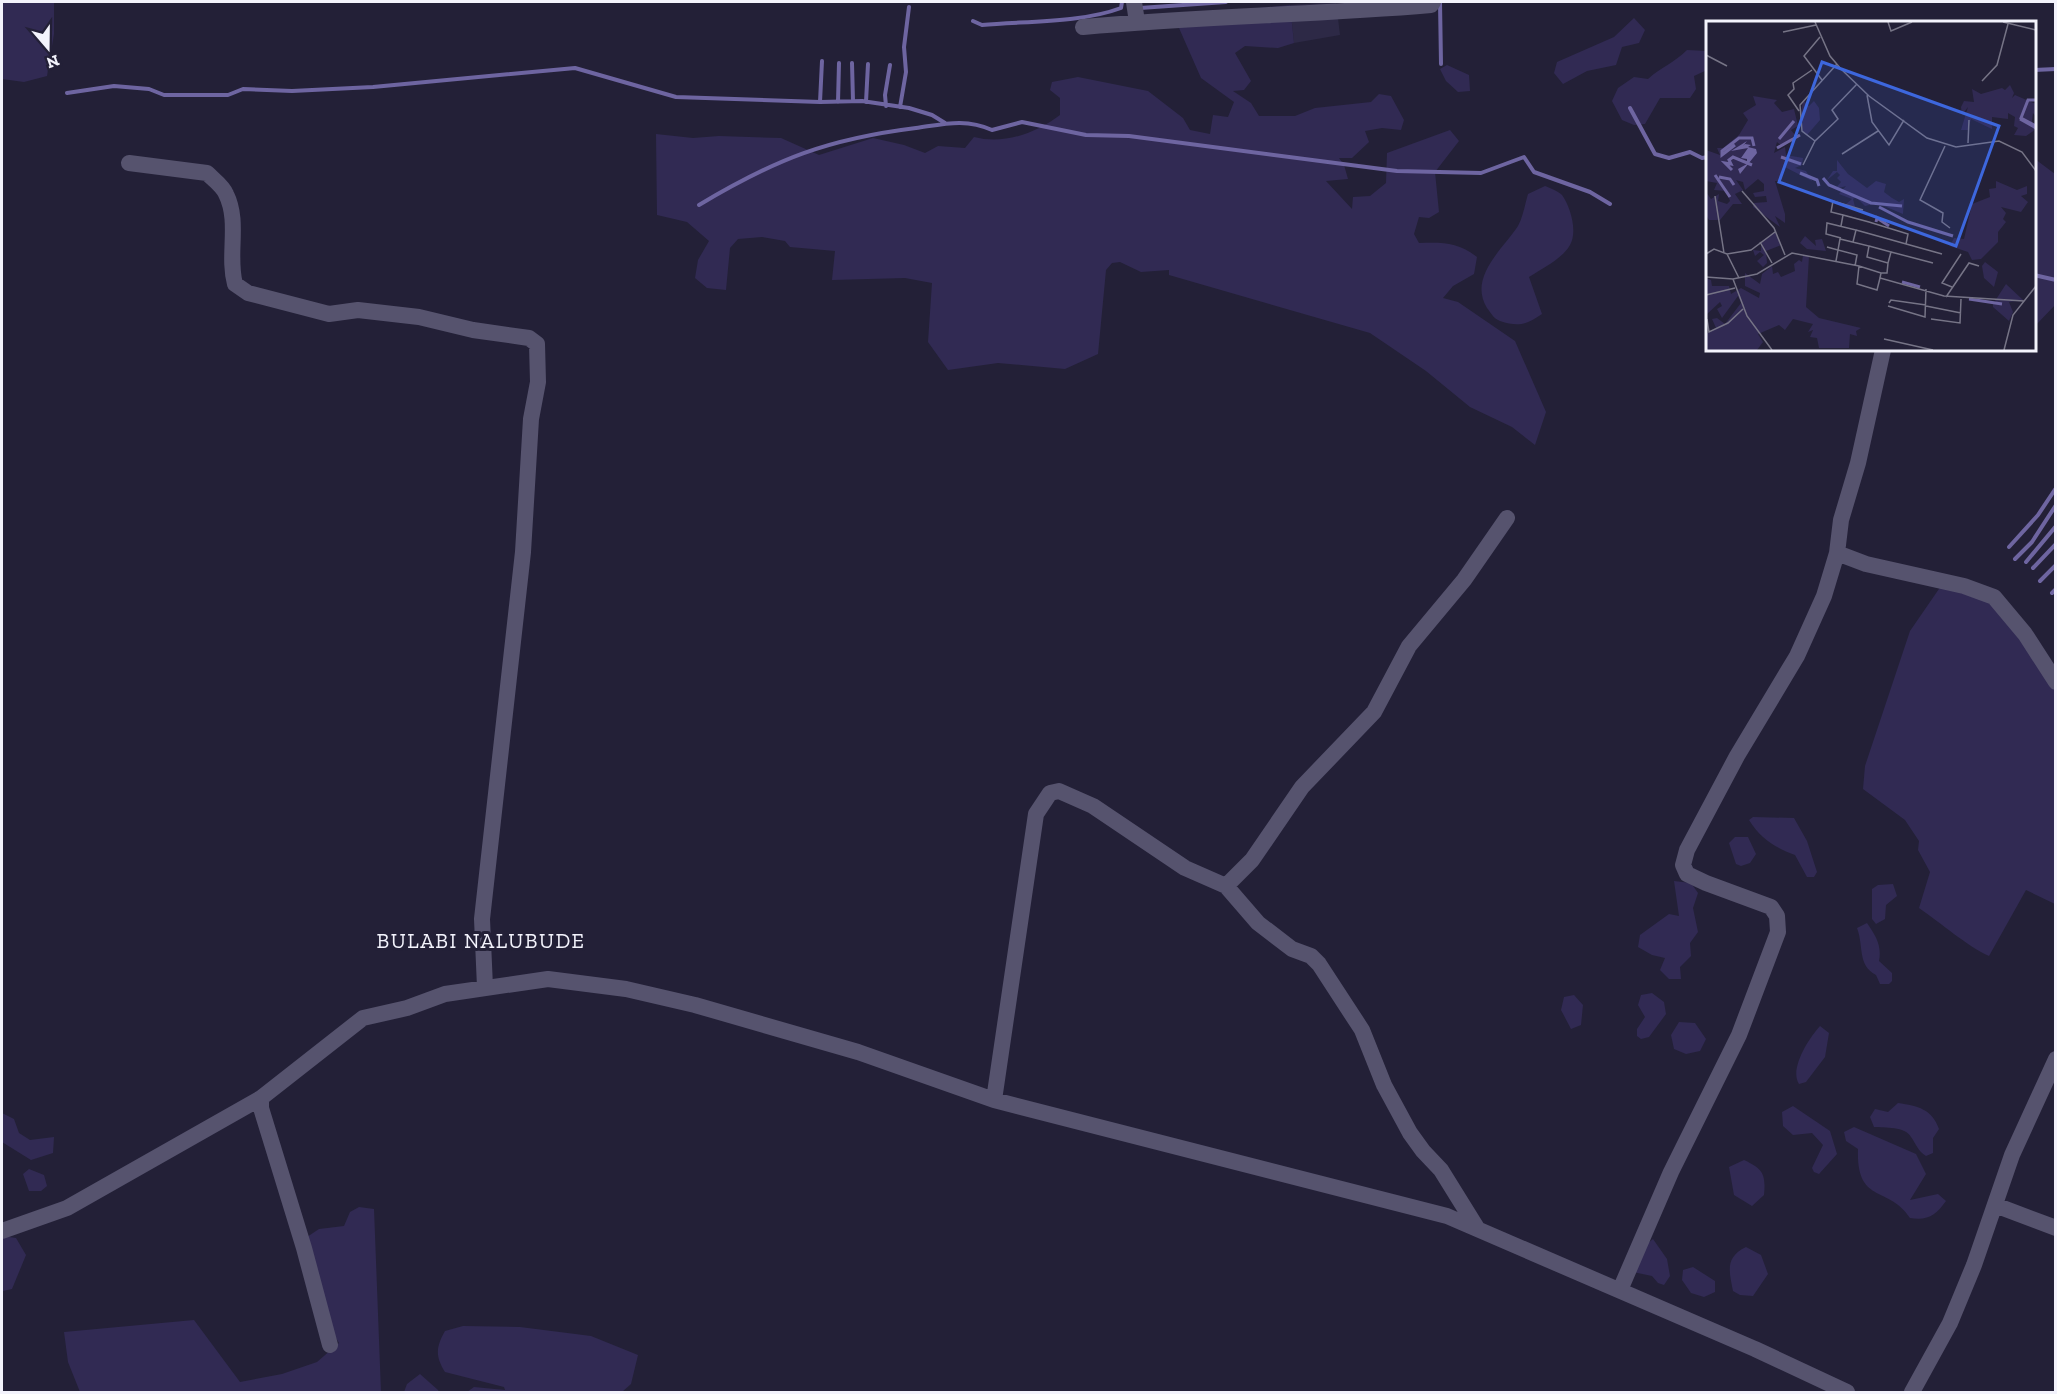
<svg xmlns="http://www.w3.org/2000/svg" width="2057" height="1394" font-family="'Zilla Slab',serif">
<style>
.built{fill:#2d2946}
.green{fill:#312a53}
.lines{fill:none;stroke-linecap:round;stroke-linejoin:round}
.stream{stroke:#6e65a1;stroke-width:4}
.minor{stroke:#56536e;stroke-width:16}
.labels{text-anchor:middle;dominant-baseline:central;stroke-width:6;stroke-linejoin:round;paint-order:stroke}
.quarter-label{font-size:21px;letter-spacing:1.5px;fill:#f3f3fc;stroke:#232037}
.inset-river{fill:none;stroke:#6e65a1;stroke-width:3}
.inset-road{fill:none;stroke:#767486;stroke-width:1.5}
.view{fill:#3d67dd;fill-opacity:0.15;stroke:#3d67dd;stroke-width:3}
.inset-edge{fill:none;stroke:#f3f3fc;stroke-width:3}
</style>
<rect width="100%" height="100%" fill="#232037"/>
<path class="built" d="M 1336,2 L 1340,35 L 1294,43 L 1290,5 Z"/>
<path class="green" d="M 2,2 L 54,2 L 54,34 L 47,76 L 24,82 L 2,79 Z
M 1290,5 L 1294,43 L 1278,48 L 1245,46 L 1235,53 L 1251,81 L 1244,90 L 1233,91 L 1251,103 L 1259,116 L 1295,116 L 1315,108 L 1371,102 L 1379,94 L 1391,96 L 1404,120 L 1401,130 L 1382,128 L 1365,131 L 1369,142 L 1352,158 L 1339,158 L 1344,165 L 1348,179 L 1326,181 L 1352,209 L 1353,197 L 1370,196 L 1386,183 L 1387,153 L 1450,130 L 1459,141 L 1435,172 L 1439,212 L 1429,218 L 1419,217 L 1414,234 L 1419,243 C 1442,242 1458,242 1477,257 L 1474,274 L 1453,286 L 1443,298 L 1458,302 L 1515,341 L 1546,412 L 1535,445 L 1512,427 L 1470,407 L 1426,371 L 1370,333 L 1169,275 L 1169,270 L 1141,272 L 1120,262 L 1112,263 L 1106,270 L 1098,354 L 1065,369 L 998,363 L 948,370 L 928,342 L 932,283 L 905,278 L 832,280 L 835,251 L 790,247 L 785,241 L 762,237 L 738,239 L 730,248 L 726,290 L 707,288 L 695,278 L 698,260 L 709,241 L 687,222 L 657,215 L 656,134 L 693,138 L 719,136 L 781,138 L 819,155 L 873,138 L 904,145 L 925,153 L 938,146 L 965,148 L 974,137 C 1004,145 1036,133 1060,115 L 1060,98 L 1050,90 L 1052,82 L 1078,77 L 1148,91 L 1183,118 L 1190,130 L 1210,134 L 1213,115 L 1228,117 L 1234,102 L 1201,78 L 1179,28 L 1167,17 Z
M 1634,18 L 1645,30 L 1639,43 L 1622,47 L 1616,65 L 1587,71 L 1563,84 L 1554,73 L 1557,62 L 1614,37 Z
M 1687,50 L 1707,51 L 1707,70 L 1694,76 L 1696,89 L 1690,98 L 1660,98 L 1645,124 L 1634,125 L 1622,120 L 1612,101 L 1618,88 L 1634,77 L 1648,79 C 1661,67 1674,63 1687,50 Z
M 1447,65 L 1469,75 L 1470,91 L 1458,92 L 1446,81 L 1440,69 Z
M 2035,159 L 2055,174 L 2056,304 L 2035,326 Z
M 1545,186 C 1550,188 1558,191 1562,195 C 1570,206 1578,231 1570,245 C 1562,259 1543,268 1529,277 L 1542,314 C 1526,325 1518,327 1500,321 C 1493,318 1491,313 1487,308 C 1468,277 1503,249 1518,226 C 1523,217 1525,204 1528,194 Z
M 1941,586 L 1992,601 L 2012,624 L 2055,691 L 2055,904 L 2026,890 L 1989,956 C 1967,946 1941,923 1919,908 L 1930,872 L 1918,850 L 1919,841 L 1905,820 L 1863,789 L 1865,766 L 1910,631 Z
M 1753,817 L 1794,818 L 1807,841 L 1817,872 L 1814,877 L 1807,877 L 1795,855 C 1774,847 1761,839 1749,820 Z
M 1735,837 L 1748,837 L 1756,854 L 1750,863 L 1741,866 L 1736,864 L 1729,843 Z
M 1674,881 L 1691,883 L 1698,893 L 1693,908 L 1698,932 L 1690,943 L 1691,956 L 1680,967 L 1681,979 L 1669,979 L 1660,970 L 1665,958 L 1652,955 L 1638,947 L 1640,935 L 1669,914 L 1679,916 Z
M 1893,884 L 1897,896 L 1886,905 L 1885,919 L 1876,924 L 1872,919 L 1872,889 L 1878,885 Z
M 1867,923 C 1876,936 1882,946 1879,961 L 1892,973 L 1892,981 L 1889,984 L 1880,984 L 1876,975 C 1857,965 1864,946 1857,928 Z
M 1652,993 L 1664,1002 L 1666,1014 L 1649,1037 L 1641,1039 L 1637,1036 L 1637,1029 L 1645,1017 L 1638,1005 L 1641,995 Z
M 1574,995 L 1583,1005 L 1581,1025 L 1571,1029 L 1561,1010 L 1564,997 Z
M 1679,1022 L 1695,1023 L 1706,1039 L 1700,1051 L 1686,1054 L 1674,1049 L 1671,1035 Z
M 1820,1026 L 1829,1033 L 1825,1057 L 1806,1082 L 1799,1084 C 1789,1069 1809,1038 1820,1026 Z
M 1898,1103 C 1918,1106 1932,1109 1939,1129 L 1933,1138 L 1933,1153 L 1926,1156 C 1918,1151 1916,1144 1911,1137 C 1905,1126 1885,1128 1874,1127 L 1870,1117 L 1875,1109 L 1888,1112 Z
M 1793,1106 L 1830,1131 L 1837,1154 L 1819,1174 L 1814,1172 L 1812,1168 L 1823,1145 L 1812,1133 L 1793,1135 L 1783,1126 L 1782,1112 Z
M 2,1113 L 14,1119 L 19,1133 L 30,1140 L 54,1137 L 53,1153 L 31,1160 L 2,1142 Z
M 1854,1127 L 1916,1154 L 1926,1174 L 1910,1200 L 1938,1194 L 1946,1201 C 1936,1215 1928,1221 1910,1218 C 1889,1185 1856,1205 1858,1149 L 1846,1141 L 1844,1132 Z
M 1744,1160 C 1763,1169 1766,1174 1764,1195 L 1752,1206 L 1734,1195 L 1729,1167 Z
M 29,1169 L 44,1175 L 47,1186 L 41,1191 L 29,1191 L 23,1174 Z
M 359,1207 L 374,1209 L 381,1392 L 80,1392 L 68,1362 L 64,1332 L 194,1320 L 240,1382 L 282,1374 L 317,1362 L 339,1343 L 333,1333 L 307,1237 L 319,1229 L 344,1226 L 350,1212 Z
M 2,1236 L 16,1238 L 26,1255 L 12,1289 L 3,1291 Z
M 1653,1239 L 1667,1259 L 1670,1276 L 1664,1285 L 1658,1283 L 1652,1276 L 1633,1272 L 1648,1243 Z
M 1746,1247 L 1761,1255 L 1768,1274 L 1753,1296 L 1740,1295 L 1733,1291 C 1729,1271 1725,1257 1746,1247 Z
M 1693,1267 L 1715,1281 L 1715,1292 L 1704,1297 L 1691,1293 L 1682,1280 L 1683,1270 Z
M 463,1326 L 520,1327 L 591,1336 L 638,1355 L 631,1384 L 622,1392 L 467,1392 L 474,1387 L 505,1390 L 504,1387 L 445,1372 C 435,1356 436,1347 445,1331 Z
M 420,1374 L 438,1390 L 439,1392 L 404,1392 L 407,1384 Z"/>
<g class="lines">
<path class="stream" d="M 1440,2 L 1441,64
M 1140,8 L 1226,2
M 973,21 L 982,25 C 1025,21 1081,23 1121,8 L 1122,2
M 852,63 L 853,101
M 2034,70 L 2056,69
M 67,93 L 114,86 L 149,89 L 164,95 L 228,95 L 243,89 L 292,91 L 373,87 L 575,68 L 676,97 L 820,102 L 862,101 L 909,108 L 932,115 L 945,123
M 820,102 L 822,61
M 838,102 L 839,63
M 866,102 L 868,64
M 886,106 L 885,95 L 890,65
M 900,107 L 906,72 L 904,47 L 909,7
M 1630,108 L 1655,154 L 1669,158 L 1690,152 L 1702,158 L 1708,157
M 699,205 C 776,159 827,139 916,128 C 944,124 966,118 992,130 L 1022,122 L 1086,135 L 1129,136 L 1397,171 L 1481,173 L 1524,157 L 1534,172 L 1590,192 L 1610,204
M 2034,275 L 2056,280
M 2009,547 L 2038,515 L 2056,488
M 2015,559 L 2032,542 L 2056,505
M 2026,562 L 2056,526
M 2033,568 L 2056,544
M 2040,581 L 2056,565
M 2052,593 L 2056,589"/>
<path class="minor" d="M 1134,2 L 1137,22
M 1083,27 C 1199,16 1315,15 1431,5 L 1433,2
M 129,163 L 207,173 C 213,179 223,186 226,194 C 240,222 227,255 235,284 L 248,293 L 329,314 L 358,310 L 419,317 L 473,330 L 529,338 L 537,344 L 538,382 L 531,419 L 523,552 L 482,919 L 485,987
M 1837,553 L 1866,564 L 1964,586 L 1994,597 L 2025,634 L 2056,682
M 1226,886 L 1252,860 L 1302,787 L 1374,712 L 1409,646 L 1464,580 L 1507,518
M 261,1098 L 261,1108 L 304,1248 L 330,1345
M 994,1100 L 1036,814 L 1050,793 L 1059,791 L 1093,806 L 1185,868 L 1226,886 L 1258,923 L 1292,949 L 1311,956 L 1319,964 L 1362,1030 L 1384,1085 L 1410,1133 L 1423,1151 L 1441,1170 L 1477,1228
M 1995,1205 L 2056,1228
M 2,1231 L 67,1208 L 261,1098 L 363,1018 L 407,1008 L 445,994 L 548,979 L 626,989 L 695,1005 L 858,1052 L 994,1100 L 1447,1216 L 1755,1349 L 1847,1392
M 1620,1290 L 1671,1172 L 1739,1035 L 1778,932 L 1777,916 L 1771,907 L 1706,883 L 1687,874 L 1683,865 L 1687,850 L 1737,756 L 1797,656 L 1824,596 L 1837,553 L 1841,520 L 1858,463 L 1883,350
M 1912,1392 L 1950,1323 L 1974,1265 L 2012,1155 L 2056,1059"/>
</g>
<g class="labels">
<g class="quarter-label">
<text x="481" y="940">BULABI NALUBUDE</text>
</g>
</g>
<g transform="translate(1706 21)">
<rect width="330" height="330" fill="#232037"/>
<path d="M 304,64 L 308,72 L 306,77 L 309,74 L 330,83 L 330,96 L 327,92 L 326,100 L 327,104 L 330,99 L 330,108 L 320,115 L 308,114 L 312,107 L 308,105 L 309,96 L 302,92 L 302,98 L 286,96 L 286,108 L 265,98 L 262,109 L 255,109 L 262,86 L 256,94 L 255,86 L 258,80 L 268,81 L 266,68 L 275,73 L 296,67 L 299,69 ZM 47,75 L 71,79 L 68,82 L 76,91 L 88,88 L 92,105 L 85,109 L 89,114 L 76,125 L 71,121 L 68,132 L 79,126 L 80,134 L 97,137 L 96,144 L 89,147 L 100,150 L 106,160 L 77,145 L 73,160 L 69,160 L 79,193 L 79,202 L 69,195 L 74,206 L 47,186 L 48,182 L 61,181 L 60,175 L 49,176 L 47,172 L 58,170 L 58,163 L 52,158 L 39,169 L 37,161 L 30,159 L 37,169 L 29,173 L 36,183 L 27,183 L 14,199 L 3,199 L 0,194 L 0,171 L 5,178 L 13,173 L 12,180 L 21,183 L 24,180 L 20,170 L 8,169 L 11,162 L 0,160 L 0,129 L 14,134 L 11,127 L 17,127 L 33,114 L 42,99 L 37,92 L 50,84 ZM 97,79 L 103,85 L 108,80 L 113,87 L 114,99 L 101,114 L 97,111 L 95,92 ZM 131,139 L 142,153 L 161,167 L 170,160 L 180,163 L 178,171 L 186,177 L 193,181 L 198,178 L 197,193 L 171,182 L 159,185 L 150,176 L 147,178 L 149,186 L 139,184 L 146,178 L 133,173 L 140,165 L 129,168 L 135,161 L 131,157 L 134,154 L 131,151 L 121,159 L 127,150 L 131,150 ZM 290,160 L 311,169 L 321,165 L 321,173 L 315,175 L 322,181 L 315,191 L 295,186 L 300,192 L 297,198 L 300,201 L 292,211 L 292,221 L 275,238 L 266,239 L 262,231 L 244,225 L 248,217 L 258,218 L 266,183 L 284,176 L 283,168 L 290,167 ZM 69,211 L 75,224 L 60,230 L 61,242 L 57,246 L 51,240 L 58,234 L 54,231 L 49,235 L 47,229 L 55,230 L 55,221 ZM 99,215 L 110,225 L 109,219 L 116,218 L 120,230 L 101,228 L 94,222 ZM 97,234 L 103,235 L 100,286 L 113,297 L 155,307 L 150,310 L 151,315 L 144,313 L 143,327 L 113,327 L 111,317 L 104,316 L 107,309 L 102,311 L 107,303 L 87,298 L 79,309 L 73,304 L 52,313 L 57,321 L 51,329 L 0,329 L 0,313 L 10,307 L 6,298 L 11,297 L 19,303 L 35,282 L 32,275 L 16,297 L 11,288 L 16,285 L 14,281 L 0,294 L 0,257 L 5,259 L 6,265 L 23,265 L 25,273 L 35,267 L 53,277 L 54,272 L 39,265 L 39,252 L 54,263 L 56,253 L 66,245 L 67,253 L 72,251 L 75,256 L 89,250 L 88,243 L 93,239 L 96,241 ZM 279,241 L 292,251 L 288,266 L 278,257 L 276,245 ZM 300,263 L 317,279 L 303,281 L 307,291 L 303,300 L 287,286 L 287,283 L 294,283 L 289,280 Z" fill="#312a53"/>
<path d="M 41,120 L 37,125 L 39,123 L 45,124 L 42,126 L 50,128 L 51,132 L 34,153 L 32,148 L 41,143 L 41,138 L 35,137 L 42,127 L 25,130 Z" fill="#6e65a1"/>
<path class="inset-river" d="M 330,79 L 322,79 L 315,97 L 330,105M 314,98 L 330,107M 73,118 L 88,100M 29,124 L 16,134 L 16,130 L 33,117 L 46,117 L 48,125M 71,127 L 94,114M 75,136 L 95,143M 26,149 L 19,142 L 25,143 L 23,139 L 27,136 L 46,144M 94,152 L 111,159 L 113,165M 9,154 L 24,176M 13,156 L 24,158 L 28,164M 117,157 L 123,164 L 165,182 L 196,185M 173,186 L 202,201 L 247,215M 170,201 L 171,197 L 183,205M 196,261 L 214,266M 263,278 L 296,283"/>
<path class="inset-road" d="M 109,1 L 124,35 L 135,48 L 163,75 L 221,117 L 250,126 L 293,120 L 316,131 L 330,150M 182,1 L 185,10 L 206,1M 297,1 L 330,9M 77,11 L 110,4M 114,16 L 98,35 L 116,59M 0,34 L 21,45M 276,60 L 291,44 L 302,3M 161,74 L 166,101 L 183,124 L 198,99M 93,90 L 82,74 L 88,68 L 87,62 L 106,49M 109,120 L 96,110 L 94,84 L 131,43M 262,122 L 263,99M 239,125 L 214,179 L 237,192 L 236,201 L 244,207M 136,133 L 172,110M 97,144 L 109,120 L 132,98 L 126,89 L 151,63M 36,170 L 68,207 L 79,234M 9,175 L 18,232M 137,194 L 125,191 L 127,180 L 157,189M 135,205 L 137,194 L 163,201 L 202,213 L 200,223M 150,209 L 236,233M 135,217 L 120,213 L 121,202 L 150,209 L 147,221M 54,221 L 66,242M 163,225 L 185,231 L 182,242M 121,226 L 132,229 L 130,240M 185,231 L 227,242M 0,233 L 8,228 L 21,233 L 45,229 L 69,211M 21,233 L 33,257M 149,245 L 151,234 L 132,229 L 134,218 L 163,225 L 161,236 L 182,242 L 181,252 L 175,252M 153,245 L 151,263 L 171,269 L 174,257M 0,256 L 27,258 L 51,253 L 86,232 L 153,245 L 175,252 L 174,257 L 238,275 L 318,280M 27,258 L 41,295 L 66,329M 246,266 L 236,262 L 255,233M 0,274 L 29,267M 240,276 L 263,242 L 273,245M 183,282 L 185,279 L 220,284M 182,285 L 219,296 L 220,268M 220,285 L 255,292M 1,298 L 3,311 L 22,302 L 37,288M 225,298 L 254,302 L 255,278M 178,318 L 227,329M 298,329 L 307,294 L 330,265"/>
<path class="view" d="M 116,41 L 293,105 L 250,225 L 73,161 Z"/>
<rect width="330" height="330" class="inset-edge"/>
</g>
<rect width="2057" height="1394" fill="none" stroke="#f3f3fc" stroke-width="6"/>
<g transform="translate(48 48) rotate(160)" stroke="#232037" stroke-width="4.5" paint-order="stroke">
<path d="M0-4.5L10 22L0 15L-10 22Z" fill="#f3f3fc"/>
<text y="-9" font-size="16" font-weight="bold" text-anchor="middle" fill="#f3f3fc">N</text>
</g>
</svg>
